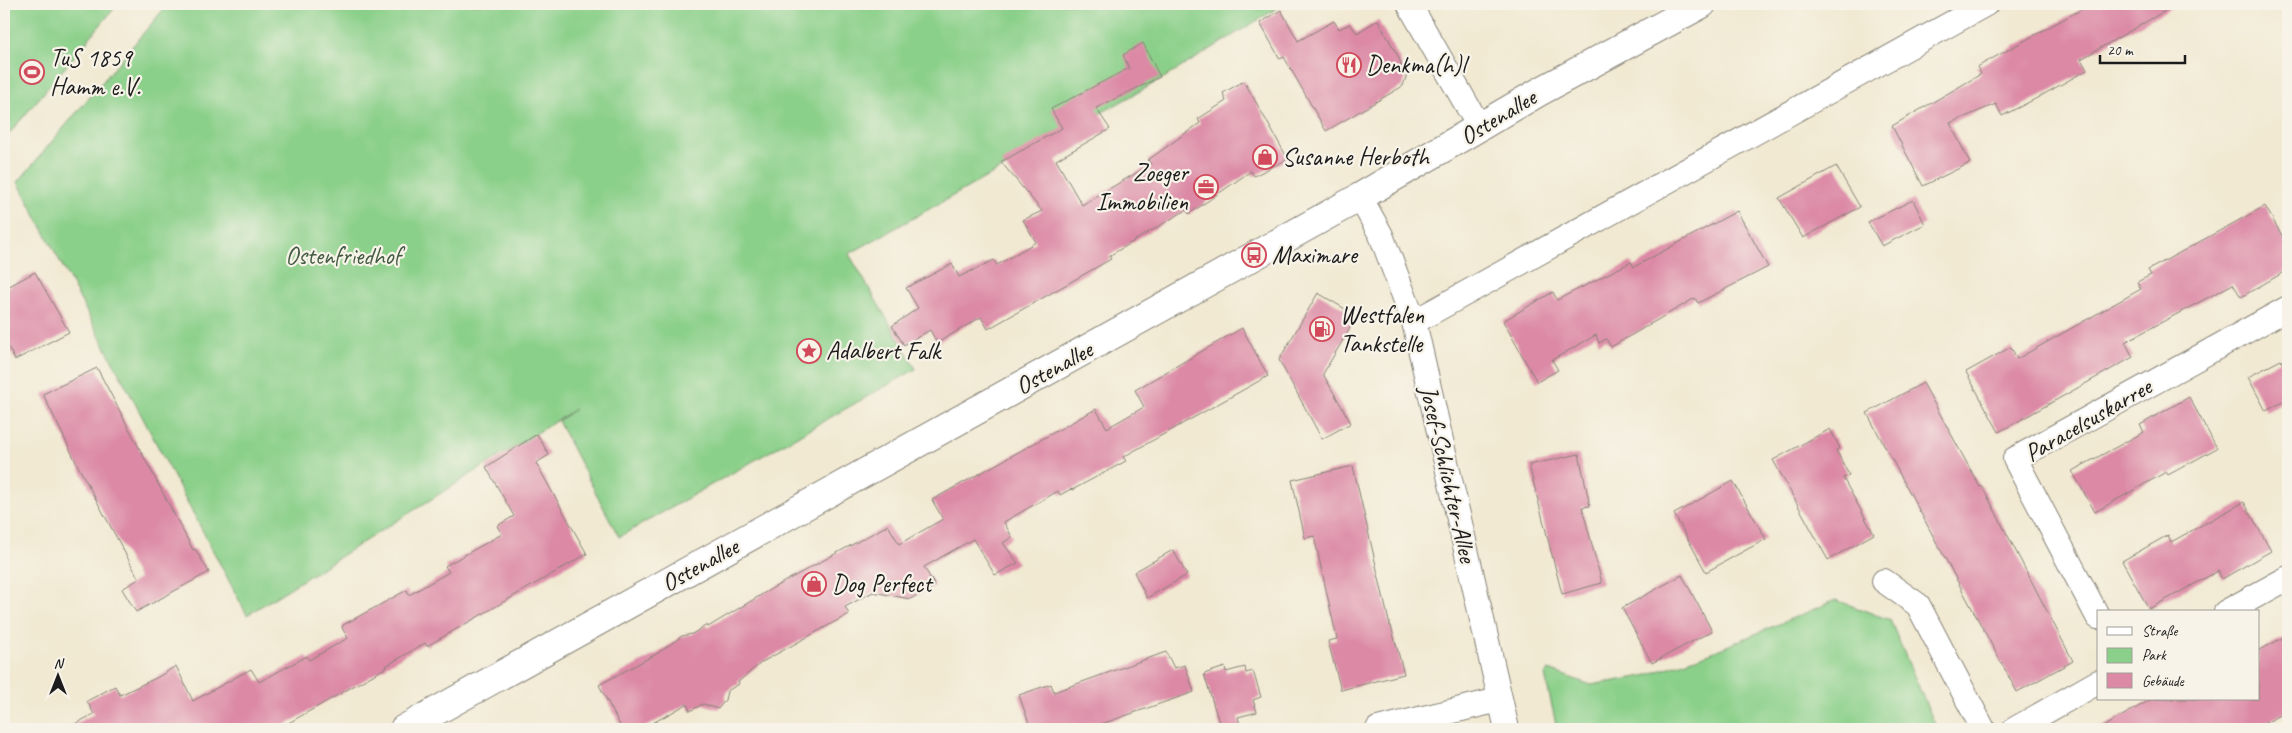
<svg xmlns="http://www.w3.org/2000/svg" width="2292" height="733" font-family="Caveat,sans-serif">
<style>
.green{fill:#8bd08a;stroke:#547653}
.building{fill:#dc89a6}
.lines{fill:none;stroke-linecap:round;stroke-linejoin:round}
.minor-casing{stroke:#868277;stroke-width:26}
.secondary-casing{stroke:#868277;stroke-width:30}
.minor{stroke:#fff;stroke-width:24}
.secondary{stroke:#fff;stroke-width:28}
.labels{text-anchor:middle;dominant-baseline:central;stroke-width:4.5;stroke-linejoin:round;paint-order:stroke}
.poi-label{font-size:25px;fill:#1c1c1c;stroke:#f7f3e8;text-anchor:start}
.street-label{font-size:25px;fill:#1c1c1c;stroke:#f7f3e8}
.park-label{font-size:25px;fill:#435b42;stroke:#f7f3e8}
</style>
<rect width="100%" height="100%" fill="#f7f3e8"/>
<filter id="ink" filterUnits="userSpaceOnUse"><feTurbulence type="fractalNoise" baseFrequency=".02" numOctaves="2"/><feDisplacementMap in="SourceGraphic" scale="10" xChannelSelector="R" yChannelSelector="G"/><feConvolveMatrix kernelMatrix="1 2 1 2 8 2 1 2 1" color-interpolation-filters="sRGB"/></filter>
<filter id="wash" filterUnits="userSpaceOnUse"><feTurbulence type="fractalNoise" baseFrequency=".0096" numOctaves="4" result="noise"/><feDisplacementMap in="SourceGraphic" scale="20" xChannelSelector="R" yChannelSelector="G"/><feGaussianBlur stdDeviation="1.12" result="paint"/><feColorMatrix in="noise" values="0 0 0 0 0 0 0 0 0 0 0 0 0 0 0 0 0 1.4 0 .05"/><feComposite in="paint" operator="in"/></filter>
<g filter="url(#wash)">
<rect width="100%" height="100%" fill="#f1e9d2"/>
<path class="green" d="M 4,4 L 118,4 L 4,140 Z
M 168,4 L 1284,4 L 1167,76 L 849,254 L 916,369 L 619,537 L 558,421 L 575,409 L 247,615 L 18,182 Z
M 1836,600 L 1890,620 L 1937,729 L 1557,729 L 1545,675 L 1549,670 L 1591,685 L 1644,676 L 1710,653 Z"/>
<g id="blocks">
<path class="building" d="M 2091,4 L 2177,4 L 2081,59 L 2087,70 L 2037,98 L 2002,116 L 1996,104 L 1950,123 L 1970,163 L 1923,186 L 1892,126 L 1981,74 L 1977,67 Z
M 1281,10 L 1298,41 L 1334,21 L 1339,29 L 1350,24 L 1357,33 L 1378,20 L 1399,58 L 1402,67 L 1408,71 L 1403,86 L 1326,131 L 1284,57 L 1280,59 L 1260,23 Z
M 1143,43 L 1160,77 L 1096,108 L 1110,129 L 1056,160 L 1082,205 L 1151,164 L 1148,160 L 1200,123 L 1198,119 L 1226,101 L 1223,93 L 1244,81 L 1288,159 L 1254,176 L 1251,171 L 1189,214 L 1186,210 L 1109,256 L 1111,259 L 988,329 L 981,317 L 937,343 L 930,330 L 904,345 L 892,326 L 918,308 L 906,288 L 952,264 L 959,277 L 994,260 L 997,265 L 1036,242 L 1023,220 L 1042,211 L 1001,162 L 1062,128 L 1051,109 L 1129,68 L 1123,55 Z
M 1836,166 L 1860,207 L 1803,238 L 1779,198 Z
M 1913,200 L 1925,224 L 1882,246 L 1868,222 Z
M 2265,206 L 2288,246 L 2288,270 L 2241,297 L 2233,284 L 2125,342 L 2133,357 L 1999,432 L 1966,372 L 2011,347 L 2017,359 L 2141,289 L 2137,282 L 2151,275 L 2148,270 Z
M 1737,211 L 1768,267 L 1698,303 L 1695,298 L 1611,347 L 1606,339 L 1599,343 L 1596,335 L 1552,360 L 1558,370 L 1537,382 L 1503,321 L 1553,292 L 1557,300 L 1631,262 L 1634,267 Z
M 35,272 L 69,332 L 15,360 L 4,339 L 4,289 Z
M 1318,293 L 1357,316 L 1323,374 L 1351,423 L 1322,439 L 1279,360 Z
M 1242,328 L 1268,376 L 1123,457 L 1126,461 L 1072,490 L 1071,489 L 1060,495 L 1058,491 L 1004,522 L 1012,537 L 1003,543 L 1018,563 L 995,575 L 973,539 L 924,567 L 935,586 L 910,599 L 873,592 L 845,607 L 849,614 L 762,662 L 738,682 L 739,684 L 727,691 L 725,700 L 718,709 L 703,704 L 690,711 L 687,704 L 642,729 L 622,729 L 599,685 L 658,653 L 682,636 L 692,634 L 707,625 L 708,627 L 771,589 L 888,525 L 899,544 L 943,519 L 932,500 L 1096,409 L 1107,428 L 1144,407 L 1135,390 Z
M 2281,360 L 2288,374 L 2288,399 L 2266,411 L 2248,377 Z
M 97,368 L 193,550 L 195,549 L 209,572 L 136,612 L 122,589 L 139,579 L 79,468 L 43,394 Z
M 1923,383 L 1980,487 L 1982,486 L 2073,661 L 2017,692 L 1867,413 Z
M 2189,397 L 2217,448 L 2168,475 L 2166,472 L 2095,512 L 2072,471 L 2144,432 L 2140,425 Z
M 1830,429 L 1840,448 L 1836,450 L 1849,475 L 1843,478 L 1874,534 L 1828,560 L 1773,460 Z
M 537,434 L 549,455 L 536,463 L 587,554 L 427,646 L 425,643 L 386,666 L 387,667 L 278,729 L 65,729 L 94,714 L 87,701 L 115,686 L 120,695 L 158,677 L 176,666 L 193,701 L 251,669 L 259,682 L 307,656 L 309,660 L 348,638 L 342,628 L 343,625 L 407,590 L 409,595 L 449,572 L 445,566 L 502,534 L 497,526 L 514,516 L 486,467 Z
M 1579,454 L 1590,506 L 1582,507 L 1602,583 L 1562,594 L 1529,465 Z
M 1353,466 L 1390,626 L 1391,626 L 1404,674 L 1341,690 L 1328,641 L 1337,639 L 1314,536 L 1305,538 L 1292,480 Z
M 1733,481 L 1766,539 L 1706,572 L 1674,514 Z
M 2244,502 L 2271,551 L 2222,579 L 2218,571 L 2149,609 L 2122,561 L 2168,535 L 2171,542 Z
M 1173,550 L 1187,575 L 1147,598 L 1134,572 Z
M 1682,575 L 1712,631 L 1652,663 L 1622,608 Z
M 2288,635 L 2288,711 L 2254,729 L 2099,729 L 2152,699 L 2258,699 L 2258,651 Z
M 1166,652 L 1174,668 L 1185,665 L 1194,692 L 1087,729 L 1031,729 L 1019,695 L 1051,684 L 1054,692 Z
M 1225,667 L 1226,672 L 1245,667 L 1246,673 L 1253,671 L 1261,697 L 1253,700 L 1257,712 L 1238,717 L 1241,729 L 1221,729 L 1204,674 Z"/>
</g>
</g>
<g filter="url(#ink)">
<use href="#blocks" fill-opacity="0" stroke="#868277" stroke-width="1"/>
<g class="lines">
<defs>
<path id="minor" d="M 1409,4 L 1480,128
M 1360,197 L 1381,235 L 1414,322 L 1507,729
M 1414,322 L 1986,4
M 1884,581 L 1918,605 L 1983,729
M 2226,612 L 2288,578
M 2098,617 L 2015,459 L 2288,308
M 1378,729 L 1499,700
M 2015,729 L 2098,682"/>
<path id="secondary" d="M 404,729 L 1360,197 L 1539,92 L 1702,4"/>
</defs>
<use href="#minor" class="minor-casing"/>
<use href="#secondary" class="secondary-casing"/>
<use href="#minor" class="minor"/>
<use href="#secondary" class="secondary"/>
</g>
</g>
<defs>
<symbol id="restaurant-ring" viewBox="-11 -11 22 22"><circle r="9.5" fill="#f7f3e8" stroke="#d1495b" stroke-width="1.5"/><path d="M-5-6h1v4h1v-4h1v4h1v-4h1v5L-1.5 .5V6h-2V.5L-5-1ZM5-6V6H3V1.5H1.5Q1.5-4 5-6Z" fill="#d1495b"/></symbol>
<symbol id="stadium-ring" viewBox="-11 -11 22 22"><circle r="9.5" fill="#f7f3e8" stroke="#d1495b" stroke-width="1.5"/><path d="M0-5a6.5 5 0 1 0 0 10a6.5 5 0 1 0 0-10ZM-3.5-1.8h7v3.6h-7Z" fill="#d1495b"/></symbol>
<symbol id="shop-ring" viewBox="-11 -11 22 22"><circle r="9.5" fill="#f7f3e8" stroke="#d1495b" stroke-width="1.5"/><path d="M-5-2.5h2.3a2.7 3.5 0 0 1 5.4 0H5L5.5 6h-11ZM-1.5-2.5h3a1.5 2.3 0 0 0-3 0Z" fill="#d1495b"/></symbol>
<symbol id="office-ring" viewBox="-11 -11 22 22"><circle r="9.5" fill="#f7f3e8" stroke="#d1495b" stroke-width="1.5"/><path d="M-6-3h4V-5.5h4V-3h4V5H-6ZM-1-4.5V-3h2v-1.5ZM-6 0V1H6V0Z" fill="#d1495b"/></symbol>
<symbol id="bus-ring" viewBox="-11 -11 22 22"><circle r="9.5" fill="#f7f3e8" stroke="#d1495b" stroke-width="1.5"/><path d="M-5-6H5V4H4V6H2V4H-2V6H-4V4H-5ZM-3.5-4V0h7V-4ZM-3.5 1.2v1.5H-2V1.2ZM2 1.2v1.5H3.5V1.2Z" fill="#d1495b"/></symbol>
<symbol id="fuel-ring" viewBox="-11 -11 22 22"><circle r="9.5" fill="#f7f3e8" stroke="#d1495b" stroke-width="1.5"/><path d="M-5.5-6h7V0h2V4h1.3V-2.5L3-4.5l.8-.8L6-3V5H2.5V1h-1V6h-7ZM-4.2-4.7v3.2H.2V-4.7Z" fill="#d1495b"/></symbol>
<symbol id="sight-ring" viewBox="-11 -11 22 22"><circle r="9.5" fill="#f7f3e8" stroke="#d1495b" stroke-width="1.5"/><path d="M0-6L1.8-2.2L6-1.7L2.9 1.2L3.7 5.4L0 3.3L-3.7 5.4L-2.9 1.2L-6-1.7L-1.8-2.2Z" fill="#d1495b"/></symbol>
</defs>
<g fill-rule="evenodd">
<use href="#restaurant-ring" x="1335" y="51" width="28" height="28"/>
<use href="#stadium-ring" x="18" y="58" width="28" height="28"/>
<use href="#shop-ring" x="1251" y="143" width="28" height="28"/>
<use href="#office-ring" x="1192" y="173" width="28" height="28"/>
<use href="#bus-ring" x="1240" y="241" width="28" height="28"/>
<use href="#fuel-ring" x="1308" y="315" width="28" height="28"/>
<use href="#sight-ring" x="795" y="337" width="28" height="28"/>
<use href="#shop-ring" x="800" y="570" width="28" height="28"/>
</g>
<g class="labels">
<g class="poi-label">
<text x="50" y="58">TuS 1859<tspan x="50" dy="29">Hamm e.V.</tspan></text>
<text x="1366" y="65">Denkma(h)l</text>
<text x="1282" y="157">Susanne Herboth</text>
<text x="1188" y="173" text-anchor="end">Zoeger<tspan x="1188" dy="29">Immobilien</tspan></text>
<text x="1272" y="255">Maximare</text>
<text x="1340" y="315">Westfalen<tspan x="1340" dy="29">Tankstelle</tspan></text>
<text x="826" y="351">Adalbert Falk</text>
<text x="832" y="584">Dog Perfect</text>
</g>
<g class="street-label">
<text transform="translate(1498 117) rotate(-31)">Ostenallee</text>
<text transform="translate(1054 368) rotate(-29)">Ostenallee</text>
<text transform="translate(2088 420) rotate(-30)">Paracelsuskarree</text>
<text transform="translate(1448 474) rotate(77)">Josef-Schlichter-Allee</text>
<text transform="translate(700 565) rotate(-29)">Ostenallee</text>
</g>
<g class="park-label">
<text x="343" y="256">Ostenfriedhof</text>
</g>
</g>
<rect width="2292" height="733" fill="none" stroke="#f7f3e8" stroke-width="20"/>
<rect x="2097" y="610" width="162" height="90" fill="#f7f3e8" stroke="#9f9d96"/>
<rect x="2107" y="627" width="25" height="8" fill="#ffffff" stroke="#9f9d96"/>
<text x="2142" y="636" font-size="15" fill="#1c1c1c">Straße</text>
<rect x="2107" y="648" width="25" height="15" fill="#8bd08a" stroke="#9f9d96"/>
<text x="2142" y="660" font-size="15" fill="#1c1c1c">Park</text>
<rect x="2107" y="673" width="25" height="15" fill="#dc89a6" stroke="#9f9d96"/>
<text x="2142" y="686" font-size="15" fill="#1c1c1c">Gebäude</text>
<g transform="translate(58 676)" stroke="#f7f3e8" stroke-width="4" paint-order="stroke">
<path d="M0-4L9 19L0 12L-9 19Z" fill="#1c1c1c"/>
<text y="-8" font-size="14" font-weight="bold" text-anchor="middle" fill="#1c1c1c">N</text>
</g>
<path d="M2100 55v8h85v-8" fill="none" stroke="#1c1c1c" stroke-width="2.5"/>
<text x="2107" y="55" font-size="15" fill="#1c1c1c" stroke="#f7f3e8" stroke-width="4" paint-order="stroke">20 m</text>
</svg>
